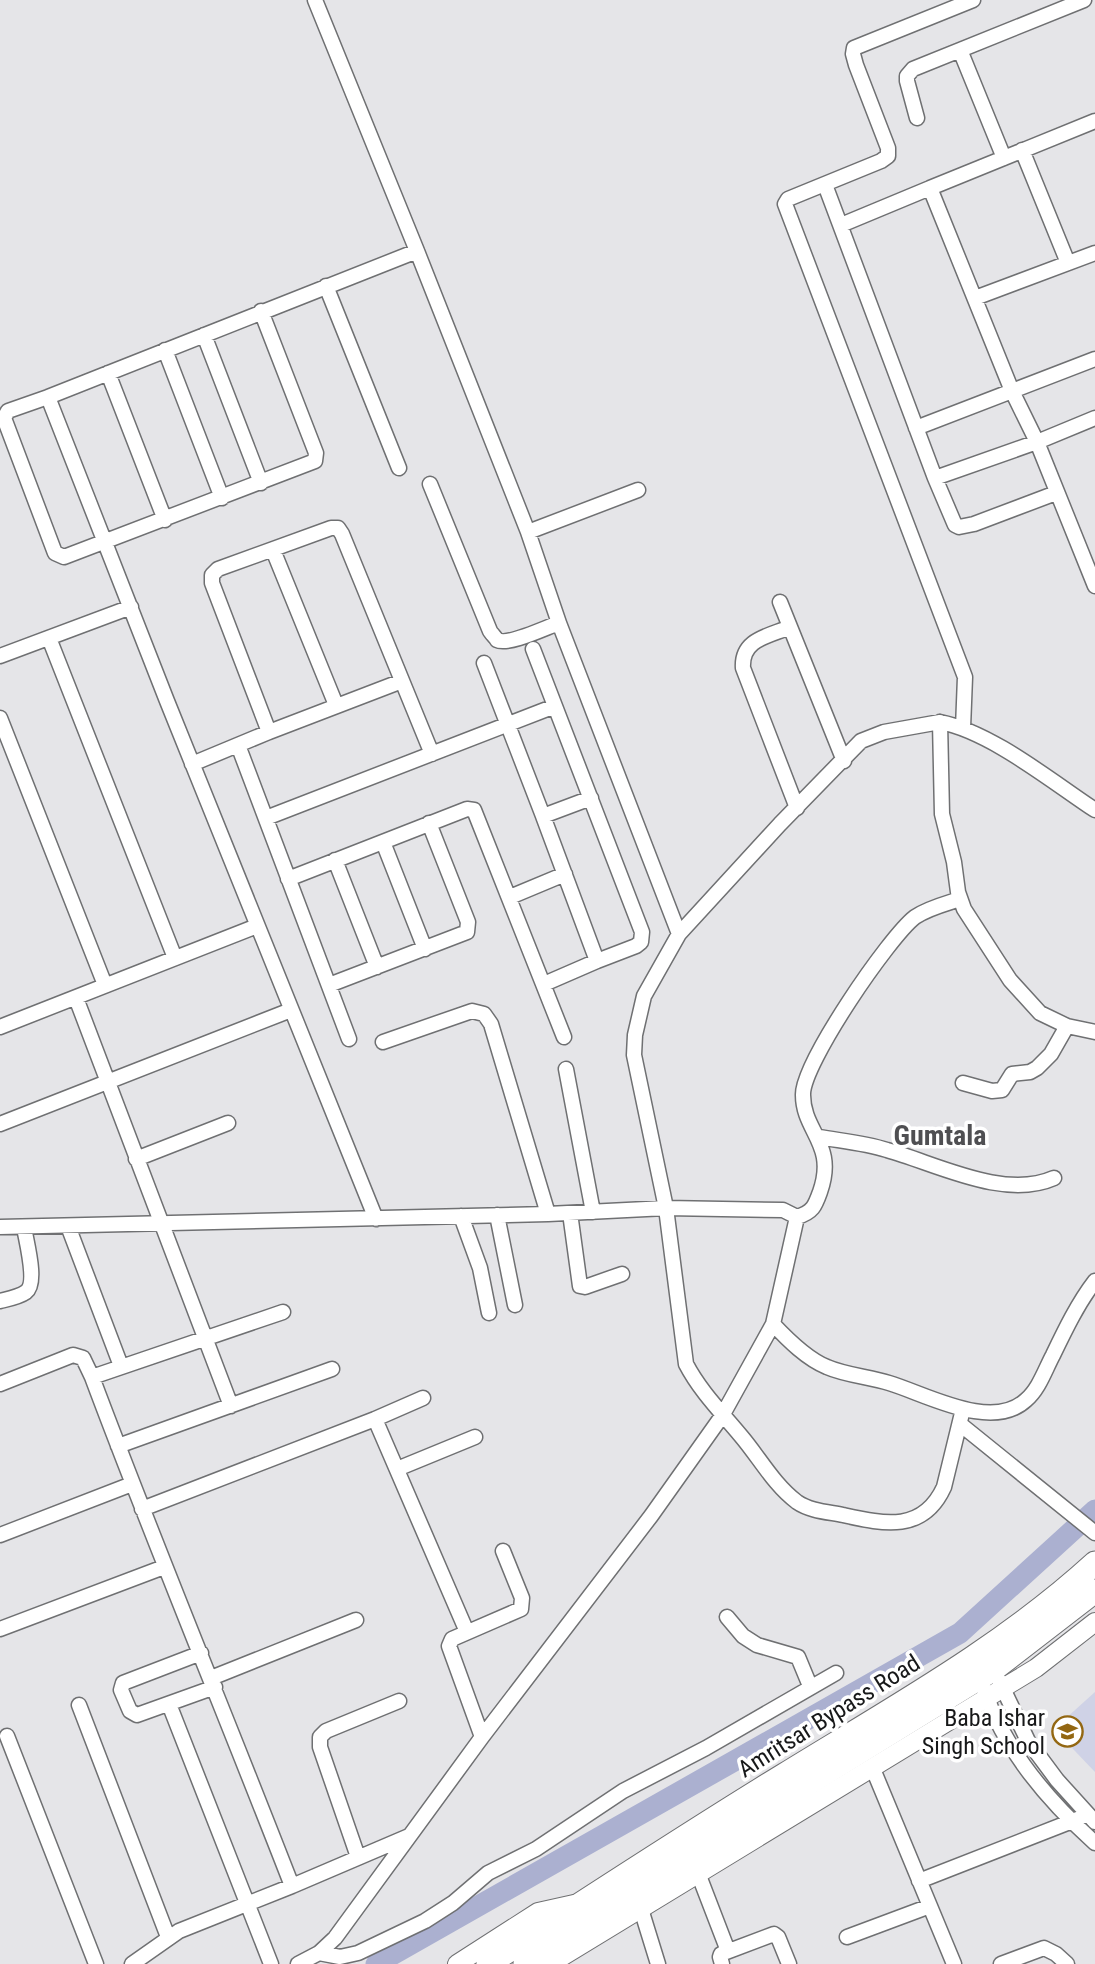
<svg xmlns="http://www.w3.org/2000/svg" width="1095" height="1964" font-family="'Roboto Condensed',sans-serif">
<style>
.green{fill:#cfd2e6}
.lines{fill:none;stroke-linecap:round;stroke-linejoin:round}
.river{stroke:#abb0d0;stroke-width:21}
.minor-casing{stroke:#6f7072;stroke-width:17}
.tertiary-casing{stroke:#6f7072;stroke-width:20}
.trunk-casing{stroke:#6f7072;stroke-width:25}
.minor{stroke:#fff;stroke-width:14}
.tertiary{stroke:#fff;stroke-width:18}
.trunk{stroke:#fff;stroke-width:23}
.labels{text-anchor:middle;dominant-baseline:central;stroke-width:7;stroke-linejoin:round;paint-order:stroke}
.street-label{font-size:24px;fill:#171819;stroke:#fff}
.poi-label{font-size:24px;fill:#171819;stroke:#fff;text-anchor:end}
.quarter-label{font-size:28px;font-weight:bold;fill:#4f4f52;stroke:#fff}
</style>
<rect width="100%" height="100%" fill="#e5e5e8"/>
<path class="green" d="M 1095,1692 L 1095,1772 L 1054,1729 Z"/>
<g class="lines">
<path class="river" d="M 376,1964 L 960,1633 L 1095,1510"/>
<defs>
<path id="minor" d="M 315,0 L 417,251 L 528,532 L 559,623 L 679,934
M 960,50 L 1004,158
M 917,118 L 907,81 L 907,76 L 913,69 L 1084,0
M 1095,121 L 930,188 L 1012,391 L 1037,442 L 1095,418
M 1022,150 L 1068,263
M 827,190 L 935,478 L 955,525 L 959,527 L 974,524 L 1056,493
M 841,225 L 930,188
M 326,286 L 399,468
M 975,298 L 1095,253
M 204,335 L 261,483
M 165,350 L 222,498
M 108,373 L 165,520
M 48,397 L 8,411 L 4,418 L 55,553 L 64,557 L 315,461 L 316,453 L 261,311
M 916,428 L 1095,359
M 935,478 L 1037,442 L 1095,586
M 430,484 L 490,631 C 491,633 496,638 497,640 C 508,646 547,627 559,623
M 528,532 L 638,490
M 273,550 L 336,705
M 780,602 L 844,761
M 790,627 C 769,636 741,639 743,668 L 797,808
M 49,638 L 175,958
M 533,649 L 642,932 L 641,942 L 636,946 L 597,961
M 0,656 L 131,607
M 484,663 L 543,816
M 402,681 L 269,732 L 212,583 L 212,575 L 218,569 L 331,528 L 338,528 L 342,534 L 432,754
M 0,718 L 105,985
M 940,722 L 884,732 L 861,741 L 780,824 L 679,934 L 644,996 L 635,1035 L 634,1055 L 666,1208 L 686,1364 C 700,1391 722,1413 741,1436 C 759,1457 774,1485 797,1502 C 810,1511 828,1512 843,1515 C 884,1524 923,1533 944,1487 L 963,1409
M 963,728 L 965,677 L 785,204 L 788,199 L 881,161 L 888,156 L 888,148 L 856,65 L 853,54 L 854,48 L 973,0
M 238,745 L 349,1039
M 192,764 L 269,732
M 1095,810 C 1051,781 991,732 940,722 L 942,814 L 954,862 L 958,892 L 964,909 L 1010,980 L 1040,1013 L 1067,1026 L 1095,1032
M 266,818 L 555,706
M 383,842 L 425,949
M 335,860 L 377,967
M 288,879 L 467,809 L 474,810 L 564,1037
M 510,897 L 565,874
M 544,984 L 597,961 L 543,816 L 591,798
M 329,985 L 467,932 L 468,922 L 429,823
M 76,998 L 231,1406
M 0,1027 L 257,926
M 383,1042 L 472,1011 L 484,1014 L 491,1024 L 548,1214
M 566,1069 L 593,1212
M 963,1083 L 992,1091 L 1002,1090 L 1012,1074 L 1030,1072 L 1037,1068 L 1051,1054 L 1067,1026
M 0,1124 L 291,1010
M 819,1137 C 842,1141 865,1143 887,1150 C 937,1164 1004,1200 1054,1178
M 136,1159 L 228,1123
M 570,1213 L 580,1286 L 585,1287 L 622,1274
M 497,1215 L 515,1305
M 461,1216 L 480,1268 L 489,1313
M 797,1217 C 813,1212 815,1206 820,1192 C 837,1144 803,1132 803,1095 C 802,1064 889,937 915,917 C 928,908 945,904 960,899
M 376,1219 L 167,701 L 48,397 L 417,251
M 68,1226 L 121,1366
M 0,1227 L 548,1214 L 666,1208 L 783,1210 L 797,1217 L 773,1324 C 788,1340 807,1359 827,1367 C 845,1375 870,1377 889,1383 C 926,1394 992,1432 1026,1400 C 1039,1389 1045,1370 1053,1355 C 1065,1330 1078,1303 1095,1281
M 0,1301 C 8,1299 19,1297 26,1292 C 38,1283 26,1241 24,1227
M 283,1312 L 92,1377 C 156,1548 226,1716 292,1886
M 0,1384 L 73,1355 L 83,1358 L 92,1377
M 375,1419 L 423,1398
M 960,1424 L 1095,1533
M 118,1446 L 332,1369
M 397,1469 L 475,1437
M 142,1509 L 375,1419 L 467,1632
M 0,1535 L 132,1484
M 727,1617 L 743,1636 L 757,1645 L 798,1657 L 810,1686
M 0,1629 L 164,1567
M 201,1653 L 123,1683 L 121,1690 L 130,1711 L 137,1715 L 215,1687
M 978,1670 C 996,1740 1043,1796 1095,1843
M 211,1678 L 356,1620
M 999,1680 L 1028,1741 L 1057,1780 L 1095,1822
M 169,1704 L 271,1964
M 79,1705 L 168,1937
M 7,1736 L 96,1964
M 482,1737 L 449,1646 L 452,1639 L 521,1609 L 522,1598 L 503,1551
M 873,1769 L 954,1964
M 358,1857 L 320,1747 L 320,1737 L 326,1731 L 399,1701
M 698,1873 L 728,1951
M 919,1881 L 1080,1818
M 641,1909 L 658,1964
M 847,1937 L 930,1906
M 319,1953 L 340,1957 L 358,1953 L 425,1921 L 453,1903 L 488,1873 L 536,1849 L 623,1791 L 706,1748 L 836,1673
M 132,1964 L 179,1931 L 292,1886 L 409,1836
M 298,1964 L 319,1953 L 335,1938 L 482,1737 L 651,1516 L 722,1416 L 773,1324
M 722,1964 L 720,1957 L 721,1954 L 774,1934 L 778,1937 L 789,1964
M 1001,1964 L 1044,1948 L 1056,1954 L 1067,1964"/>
<path id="tertiary" d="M 457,1964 L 538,1912 L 574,1904
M 550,1964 L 1003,1688 L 1036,1668 L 1095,1622"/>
<path id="trunk" d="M 488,1964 C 587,1900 684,1836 784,1775 C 891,1709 1002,1648 1095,1563
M 525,1964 L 699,1851 L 994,1669 L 1095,1591"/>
</defs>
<use href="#minor" class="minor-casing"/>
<use href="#tertiary" class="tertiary-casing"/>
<use href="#trunk" class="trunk-casing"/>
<use href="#minor" class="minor"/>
<use href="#tertiary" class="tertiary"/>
<use href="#trunk" class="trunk"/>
</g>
<defs>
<symbol id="school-ring" viewBox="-11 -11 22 22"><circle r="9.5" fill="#fff" stroke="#936712" stroke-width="1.5"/><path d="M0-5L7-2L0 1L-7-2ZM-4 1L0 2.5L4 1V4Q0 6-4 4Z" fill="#936712"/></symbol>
</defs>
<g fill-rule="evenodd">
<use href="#school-ring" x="1050" y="1714" width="35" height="35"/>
</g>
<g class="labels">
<g class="street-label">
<text transform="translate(829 1716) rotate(-32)">Amritsar Bypass Road</text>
</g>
<g class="poi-label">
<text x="1045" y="1718">Baba Ishar<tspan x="1045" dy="28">Singh School</tspan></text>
</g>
<g class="quarter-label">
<text x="940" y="1135">Gumtala</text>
</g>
</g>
</svg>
